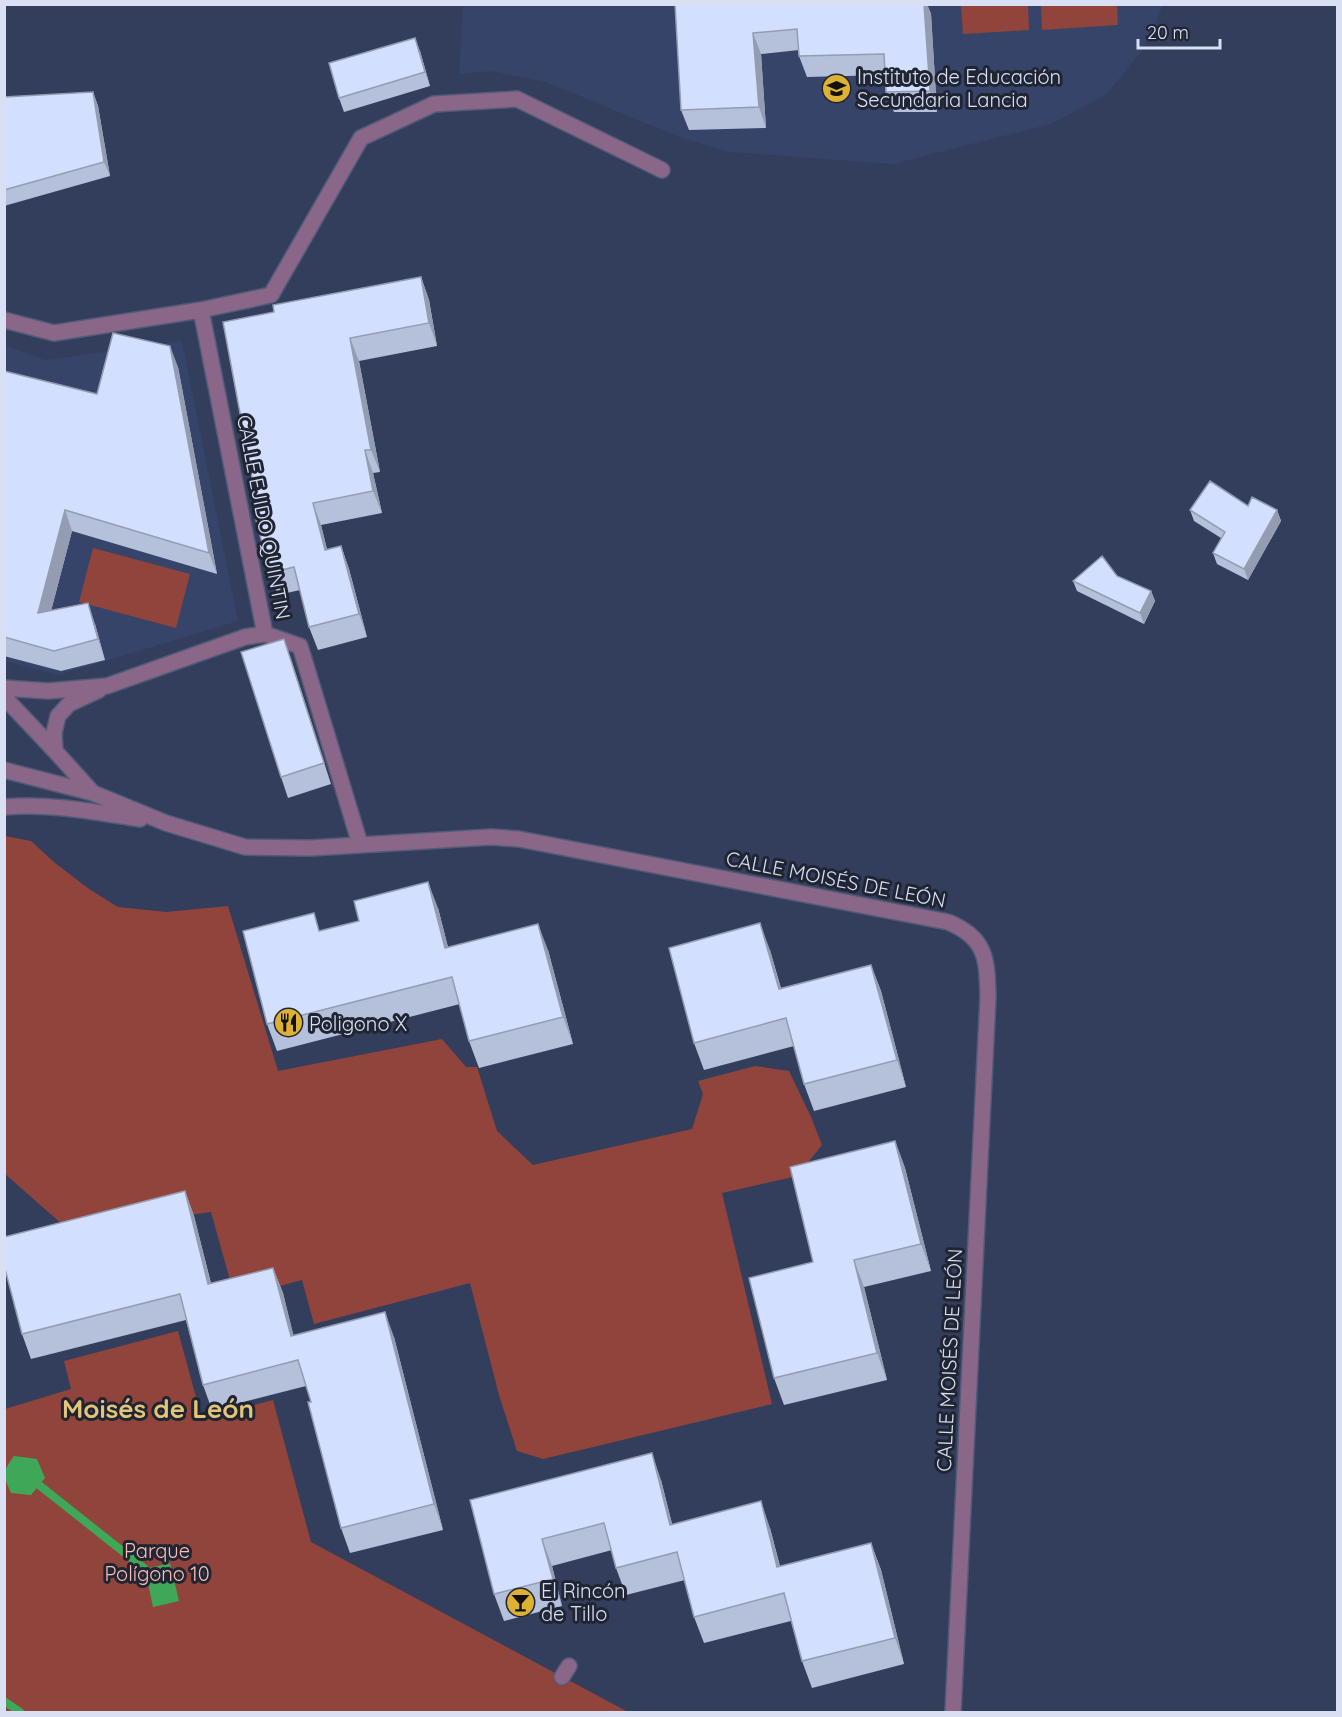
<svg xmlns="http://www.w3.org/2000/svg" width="1342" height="1717" font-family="Quicksand,sans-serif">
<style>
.built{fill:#374469}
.green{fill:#91443b}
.water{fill:#3ea858}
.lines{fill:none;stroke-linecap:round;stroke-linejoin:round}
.stream{stroke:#3ea858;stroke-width:8}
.minor-casing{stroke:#515b77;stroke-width:18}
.minor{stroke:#8a6688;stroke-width:15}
.wall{fill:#b5c0da}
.shaded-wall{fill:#949cb2}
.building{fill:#d3dffe;stroke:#949cb2;stroke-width:1.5}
.labels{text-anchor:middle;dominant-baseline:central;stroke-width:6;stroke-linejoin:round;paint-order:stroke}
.poi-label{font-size:20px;fill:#d9e0f3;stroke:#202533;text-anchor:start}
.street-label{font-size:20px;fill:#d9e0f3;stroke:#202533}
.park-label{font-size:20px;fill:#fcbeb5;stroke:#202533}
.district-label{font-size:26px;font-weight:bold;fill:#e3c57a;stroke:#202533}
</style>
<rect width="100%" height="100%" fill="#333e5c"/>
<path class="built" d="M 463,5 L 1163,5 L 1145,46 L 1107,94 L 1051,124 L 893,164 L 730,152 L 682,138 L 546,82 L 490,71 L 459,74 Z
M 182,341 L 238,621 L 59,675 L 5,661 L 4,345 L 45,360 Z"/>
<path class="green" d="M 961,5 L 1028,5 L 1029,30 L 963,34 Z
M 1041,5 L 1117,5 L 1118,25 L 1042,30 Z
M 93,548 L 190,574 L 176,628 L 79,602 Z
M 5,836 L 31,841 L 55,863 L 89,889 L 118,907 L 166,912 L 228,906 L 278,1071 L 442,1039 L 466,1067 L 477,1067 L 497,1131 L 533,1165 L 692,1129 L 703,1094 L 698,1081 L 755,1066 L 789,1071 L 811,1117 L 822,1145 L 797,1176 L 722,1193 L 772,1404 L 543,1459 L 517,1451 L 499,1395 L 470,1283 L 314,1324 L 302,1280 L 235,1298 L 211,1212 L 71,1232 L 5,1174 Z
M 178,1331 L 202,1419 L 273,1400 L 311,1542 L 628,1712 L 5,1712 L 5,1409 L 71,1389 L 64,1361 Z"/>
<path class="water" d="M 14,1456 L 37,1459 L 45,1478 L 31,1495 L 11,1493 C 3,1475 2,1472 14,1456 Z
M 170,1563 L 179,1601 L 153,1607 L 145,1569 Z"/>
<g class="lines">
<path class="stream" d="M 39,1485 L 145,1569
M 4,1701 L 20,1712"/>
<defs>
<path id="minor" d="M 201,310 L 265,634
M 4,320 L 54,333 L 201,310 L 271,295 L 361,138 L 434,104 L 517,99 L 662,170
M 4,688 L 48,691 L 107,686 L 245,637 L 265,634 L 300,646 L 360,844
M 4,697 L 55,751
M 4,770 L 93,793 L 166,823 L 245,847 L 311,848 L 491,837 L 519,839 L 948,922 C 987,938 987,960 988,997 L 953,1712
M 93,793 L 55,751 L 54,733 L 58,716 L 69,704 L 99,690
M 4,807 C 51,803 94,812 140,819
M 562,1677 L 569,1666"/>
</defs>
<use href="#minor" class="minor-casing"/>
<use href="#minor" class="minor"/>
</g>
<path class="wall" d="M 675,4 L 927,4 L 931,14 L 937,112 L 894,112 L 886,92 L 885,75 L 807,77 L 799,56 L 799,50 L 761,54 L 766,128 L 689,130 L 681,110 Z
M 420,51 L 430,86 L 344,112 L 339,98 Z
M 93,92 L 98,106 L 110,176 L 4,206 L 4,97 Z
M 421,277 L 429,300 L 437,346 L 359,361 L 380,472 L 373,473 L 382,513 L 321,525 L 327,550 L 341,546 L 349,569 L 367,637 L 318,650 L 309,627 L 300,590 L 278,595 L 270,573 L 259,515 L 274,312 Z
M 178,367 L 217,574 L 72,531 L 51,611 L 95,624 L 105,660 L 61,671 L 4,656 L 4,371 L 97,394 Z
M 1248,506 L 1277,510 L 1281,521 L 1248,580 L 1217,564 L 1213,553 L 1221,538 L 1194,521 L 1190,510 Z
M 1117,576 L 1151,591 L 1155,601 L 1144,624 L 1077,591 L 1073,581 Z
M 284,639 L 331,784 L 288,798 L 281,777 Z
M 438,908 L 448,947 L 548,950 L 573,1044 L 479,1068 L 469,1041 L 460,1004 L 277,1051 L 267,1024 L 320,931 Z
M 770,950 L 781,988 L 871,965 L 881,991 L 906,1087 L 814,1111 L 804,1084 L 794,1046 L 704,1070 L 694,1043 Z
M 895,1141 L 905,1168 L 931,1271 L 864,1287 L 887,1380 L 784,1405 L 774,1378 L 813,1262 Z
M 185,1191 L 194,1216 L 211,1283 L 273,1268 L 283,1293 L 293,1335 L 394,1337 L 443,1530 L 350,1553 L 341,1528 L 311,1402 L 306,1386 L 212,1410 L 203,1385 L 186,1320 L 31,1359 L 22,1334 Z
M 661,1480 L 672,1524 L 770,1528 L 780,1566 L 871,1543 L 881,1570 L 904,1664 L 812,1688 L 802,1661 L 791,1621 L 704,1643 L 694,1617 L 685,1580 L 626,1595 L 616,1568 L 612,1550 L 552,1566 L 562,1606 L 504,1621 L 494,1594 L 470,1500 Z"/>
<path class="shaded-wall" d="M 924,4 L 927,4 L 931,14 L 937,112 L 930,91 Z
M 753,33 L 761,54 L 766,128 L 759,107 Z
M 415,38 L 420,51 L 430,86 L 425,72 Z
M 93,92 L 98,106 L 110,176 L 104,162 Z
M 421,277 L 429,300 L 437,346 L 429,323 Z
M 350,338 L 359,361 L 380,472 L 371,450 Z
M 170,346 L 178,367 L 217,574 L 209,553 Z
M 365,450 L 373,473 L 382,513 L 373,491 Z
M 313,503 L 321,525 L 333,573 L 325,550 Z
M 65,510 L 72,531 L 45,634 L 38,613 Z
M 1277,510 L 1281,521 L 1248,580 L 1244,569 Z
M 341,546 L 349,569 L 367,637 L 359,614 Z
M 1151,591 L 1155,601 L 1144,624 L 1140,613 Z
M 88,603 L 95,624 L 105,660 L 98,639 Z
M 284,639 L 291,659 L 331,784 L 324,763 Z
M 428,882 L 438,908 L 455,975 L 445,948 Z
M 760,923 L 770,950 L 788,1016 L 779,989 Z
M 538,924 L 548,950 L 573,1044 L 563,1017 Z
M 871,965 L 881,991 L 906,1087 L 897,1060 Z
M 895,1141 L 905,1168 L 931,1271 L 921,1244 Z
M 185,1191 L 194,1216 L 217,1309 L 208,1284 Z
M 854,1260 L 864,1287 L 887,1380 L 877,1353 Z
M 273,1268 L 283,1293 L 300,1361 L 291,1336 Z
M 385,1312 L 394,1337 L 443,1530 L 434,1504 Z
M 652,1453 L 661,1480 L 679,1551 L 670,1525 Z
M 761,1501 L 770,1528 L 787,1594 L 777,1567 Z
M 542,1539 L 552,1566 L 562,1606 L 553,1579 Z
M 871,1543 L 881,1570 L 904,1664 L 895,1638 Z"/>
<path class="building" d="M 675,4 L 924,4 L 930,91 L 886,92 L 884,54 L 799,56 L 797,29 L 753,33 L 759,107 L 681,110 Z
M 415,38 L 425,72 L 339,98 L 329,63 Z
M 93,92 L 104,162 L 4,190 L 4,97 Z
M 421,277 L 429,323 L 350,338 L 371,450 L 365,450 L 373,491 L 313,503 L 325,550 L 341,546 L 359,614 L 309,627 L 294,567 L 270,573 L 255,516 L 259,515 L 223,322 L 274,312 L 273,305 Z
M 113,333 L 170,346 L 209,553 L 65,510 L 38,613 L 88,603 L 98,639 L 54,651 L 4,637 L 4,371 L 97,394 Z
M 1210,481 L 1248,506 L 1252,497 L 1277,510 L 1244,569 L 1213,553 L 1225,532 L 1190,510 Z
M 1102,556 L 1117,576 L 1151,591 L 1140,613 L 1073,581 Z
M 284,639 L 324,763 L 281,777 L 241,652 Z
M 428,882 L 445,948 L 538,924 L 563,1017 L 469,1041 L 452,977 L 267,1024 L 243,931 L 314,913 L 319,931 L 359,921 L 354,901 Z
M 760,923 L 779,989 L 871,965 L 897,1060 L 804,1084 L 786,1018 L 694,1043 L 669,948 Z
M 895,1141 L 921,1244 L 854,1260 L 877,1353 L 774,1378 L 749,1278 L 813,1262 L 790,1167 Z
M 185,1191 L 208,1284 L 273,1268 L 291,1336 L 385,1312 L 434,1504 L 341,1528 L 308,1402 L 311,1402 L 298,1360 L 203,1385 L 180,1294 L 22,1334 L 4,1265 L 4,1237 Z
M 652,1453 L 670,1525 L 761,1501 L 777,1567 L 871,1543 L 895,1638 L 802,1661 L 784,1593 L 694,1617 L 677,1552 L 616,1568 L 604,1523 L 542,1539 L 553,1579 L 494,1594 L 470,1500 Z"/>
<defs>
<symbol id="school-disc" viewBox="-11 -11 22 22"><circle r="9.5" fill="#ddb133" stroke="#202533"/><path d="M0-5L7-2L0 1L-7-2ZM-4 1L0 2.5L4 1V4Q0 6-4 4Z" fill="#111"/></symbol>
<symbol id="restaurant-disc" viewBox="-11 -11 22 22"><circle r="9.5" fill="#ddb133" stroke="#202533"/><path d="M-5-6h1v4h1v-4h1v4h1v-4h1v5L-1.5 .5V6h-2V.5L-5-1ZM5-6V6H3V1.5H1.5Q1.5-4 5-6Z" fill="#111"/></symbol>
<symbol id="bar-disc" viewBox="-11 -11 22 22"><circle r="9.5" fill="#ddb133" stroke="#202533"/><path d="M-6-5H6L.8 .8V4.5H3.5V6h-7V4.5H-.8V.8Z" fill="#111"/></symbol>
</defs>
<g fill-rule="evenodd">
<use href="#school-disc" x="820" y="72" width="33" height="33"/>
<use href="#restaurant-disc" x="272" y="1006" width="33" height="33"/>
<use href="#bar-disc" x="504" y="1586" width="33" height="33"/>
</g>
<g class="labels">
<g class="poi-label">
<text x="857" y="76">Instituto de Educación<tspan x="857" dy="23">Secundaria Lancia</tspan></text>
<text x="309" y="1023">Poligono X</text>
<text x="541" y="1590">El Rincón<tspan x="541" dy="23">de Tillo</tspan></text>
</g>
<g class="street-label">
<text transform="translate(264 517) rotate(79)">CALLE EJIDO QUINTIN</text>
<text transform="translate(836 879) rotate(11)">CALLE MOISÉS DE LEÓN</text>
<text transform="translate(949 1360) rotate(-87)">CALLE MOISÉS DE LEÓN</text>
</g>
<g class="park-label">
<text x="157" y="1550">Parque<tspan x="157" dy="23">Polígono 10</tspan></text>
</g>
<g class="district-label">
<text x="158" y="1408">Moisés de León</text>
</g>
</g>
<rect width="1342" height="1717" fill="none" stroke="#d9e0f3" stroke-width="12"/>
<path d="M1138 39v9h82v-9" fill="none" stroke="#d9e0f3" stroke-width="3"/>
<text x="1147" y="39" font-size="18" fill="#d9e0f3" stroke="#202533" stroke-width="4.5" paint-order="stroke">20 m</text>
</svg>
